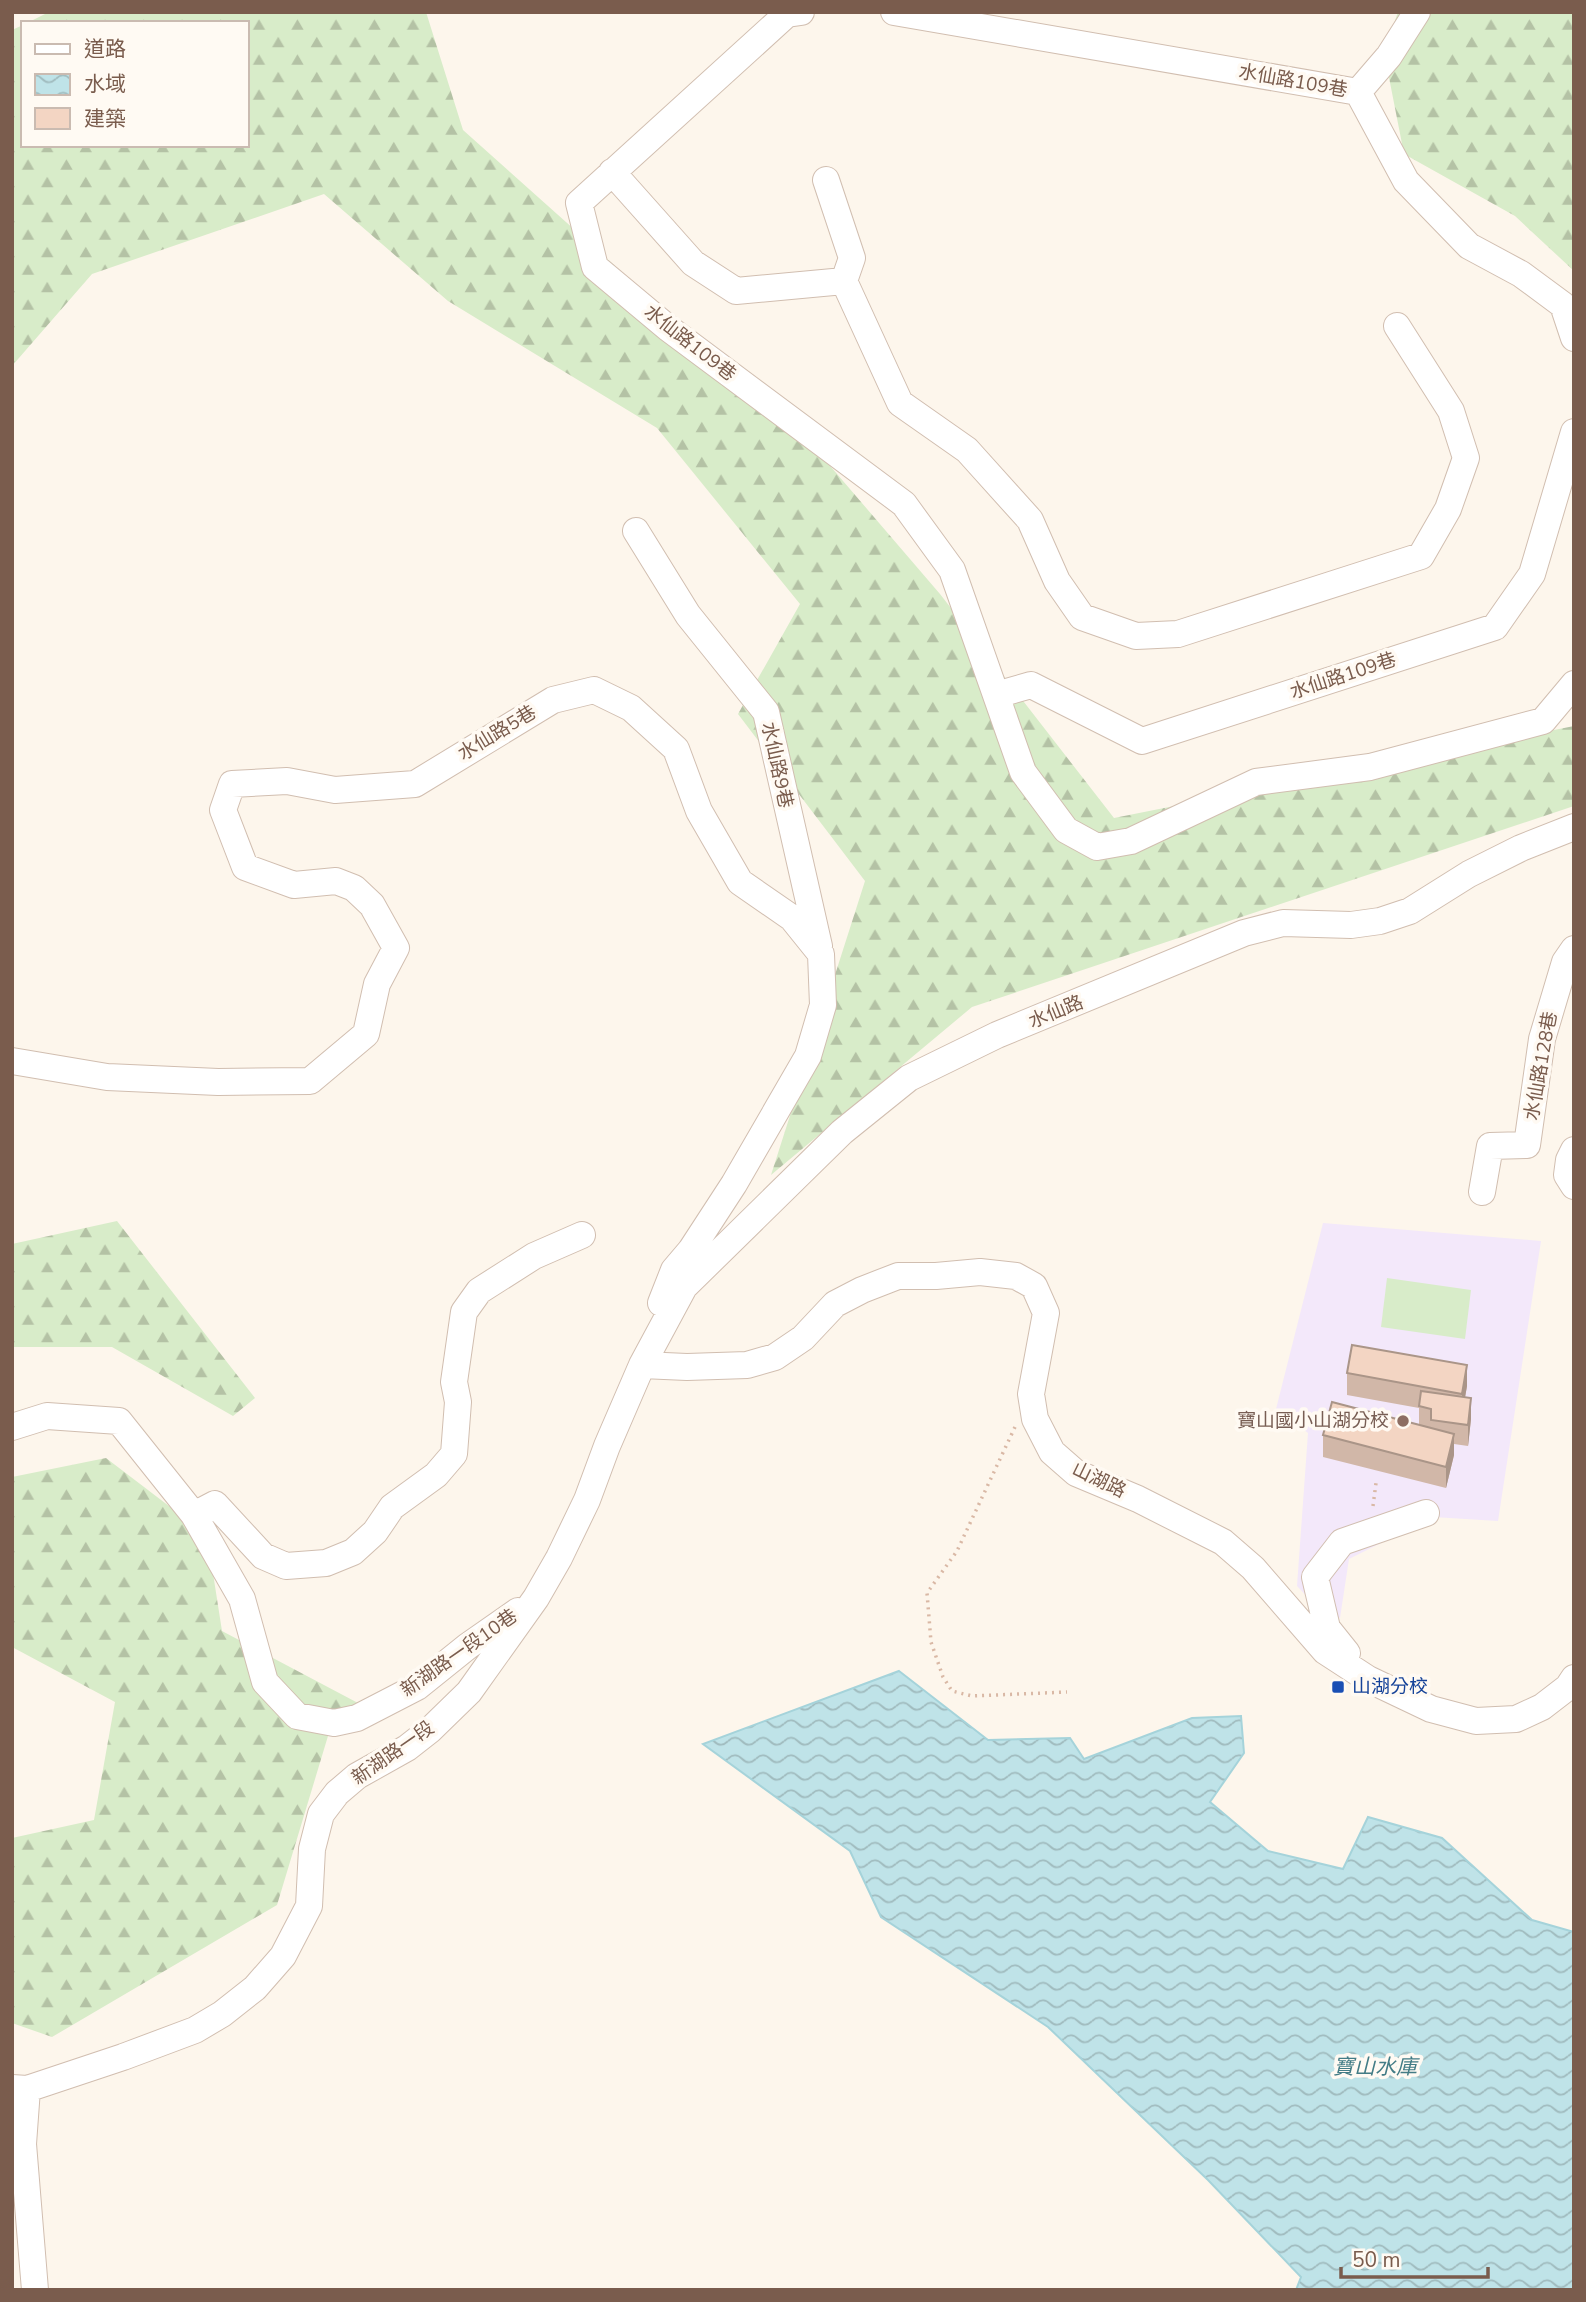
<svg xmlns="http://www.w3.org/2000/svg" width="1586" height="2302" font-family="'Nunito Sans','Noto Sans TC',sans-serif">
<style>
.education{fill:#f3e8fa}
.grass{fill:#d8ecc9}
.forest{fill:url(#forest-firs)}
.water{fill:url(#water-waves);stroke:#a5d3da;stroke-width:2}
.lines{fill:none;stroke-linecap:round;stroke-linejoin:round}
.minor-casing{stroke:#d1beb0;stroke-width:28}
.path{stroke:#d9b8a5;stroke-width:3.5;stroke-dasharray:2 5;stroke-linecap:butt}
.minor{stroke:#fff;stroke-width:26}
.wall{fill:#d1b7a8}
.shaded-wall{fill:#aa9588}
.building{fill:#f3d5c3;stroke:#aa9588;stroke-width:2}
.education-dot{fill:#8d6e63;stroke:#fffaf3;stroke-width:2.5}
.transit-dot{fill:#1a4fb4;stroke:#fffaf3;stroke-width:2.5}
.labels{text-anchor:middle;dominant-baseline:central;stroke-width:7;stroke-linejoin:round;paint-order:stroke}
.street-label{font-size:19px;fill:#7a5c4d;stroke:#fffaf3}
.education-label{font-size:19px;fill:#785e54;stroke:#fffaf3;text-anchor:end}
.transit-label{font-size:19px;fill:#164399;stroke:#fffaf3;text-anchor:start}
.water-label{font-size:21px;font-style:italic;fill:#437c86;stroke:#fffaf3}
</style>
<defs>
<pattern id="forest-firs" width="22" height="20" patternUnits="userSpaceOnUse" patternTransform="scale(1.75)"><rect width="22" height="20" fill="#d8ecc9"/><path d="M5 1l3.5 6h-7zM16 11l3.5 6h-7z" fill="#b4c2a5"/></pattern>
<pattern id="water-waves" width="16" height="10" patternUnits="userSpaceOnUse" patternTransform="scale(1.75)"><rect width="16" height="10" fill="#bfe3e8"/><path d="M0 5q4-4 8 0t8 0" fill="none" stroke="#a0bbbe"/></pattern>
</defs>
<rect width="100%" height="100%" fill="#fdf6ec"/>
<path class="education" d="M 1323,1223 L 1541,1241 L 1498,1521 L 1433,1517 L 1349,1559 L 1340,1618 L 1313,1603 L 1297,1586 L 1308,1433 L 1276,1409 Z"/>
<path class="grass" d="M 1387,1278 L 1471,1290 L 1465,1339 L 1381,1327 Z"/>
<path class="forest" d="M 49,12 L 426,12 L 463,130 L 801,432 L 940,594 L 1114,818 L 1574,726 L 1574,806 L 972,1007 L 771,1175 L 865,881 L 738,714 L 800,604 L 657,428 L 448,301 L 324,194 L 92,274 L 12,366 L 12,30 L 23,25 L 23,145 L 247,145 L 247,23 L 27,23 Z
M 1398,12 L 1574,12 L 1574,271 L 1515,216 L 1404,154 L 1384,52 Z
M 117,1221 L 255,1398 L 233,1416 L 112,1347 L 12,1347 L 12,1244 Z
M 106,1458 L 207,1535 L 222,1631 L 358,1703 L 328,1736 L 277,1905 L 52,2037 L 12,2023 L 12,1838 L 94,1820 L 115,1702 L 12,1647 L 12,1477 Z"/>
<path class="water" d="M 899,1671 L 988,1740 L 1070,1738 L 1084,1759 L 1192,1718 L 1241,1716 L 1244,1753 L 1210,1802 L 1268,1851 L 1343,1869 L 1368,1817 L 1442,1838 L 1532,1920 L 1574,1932 L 1574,2290 L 1296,2290 L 1301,2277 L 1208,2180 L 1048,2027 L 881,1917 L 850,1851 L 703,1744 Z"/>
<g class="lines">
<defs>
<path id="minor" d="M 801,12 L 787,14 L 579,203 L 595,267 L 668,328 L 904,504 L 952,570 L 1023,772 L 1066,830 L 1097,847 L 1131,841 L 1256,782 L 1370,767 L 1543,721 L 1574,684
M 894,12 L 1358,92 L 1406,181 L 1469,246 L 1521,274 L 1563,305 L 1574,338
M 1358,92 L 1389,56 L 1417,12
M 612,172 L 693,263 L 736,291 L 844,281 L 900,403 L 967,450 L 1030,520 L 1057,581 L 1082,617 L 1136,636 L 1178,634 L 1421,556 L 1448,509 L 1466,458 L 1451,411 L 1397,326
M 826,180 L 852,258 L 844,281
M 636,531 L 688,615 L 766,712 L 819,946
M 996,695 L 1031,685 L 1142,741 L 1495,627 L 1532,574 L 1574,432
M 12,1061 L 107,1077 L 218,1082 L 310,1081 L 366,1034 L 377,984 L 396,948 L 372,905 L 354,888 L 336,881 L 294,885 L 245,867 L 223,810 L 232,784 L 287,781 L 335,790 L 415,784 L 553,700 L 594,690 L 631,708 L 676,749 L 699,811 L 740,882 L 792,918 L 821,954 L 823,1005 L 808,1056 L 734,1184 L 691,1250 L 674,1270 L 661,1303
M 1574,1150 L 1569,1160 L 1567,1175 L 1574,1186
M 1482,1192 L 1490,1146 L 1527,1145 L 1542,1039 L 1565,962 L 1574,949
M 642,1365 L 687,1367 L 747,1365 L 775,1357 L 803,1338 L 835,1304 L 862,1290 L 898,1276 L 936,1276 L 980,1272 L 1016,1276 L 1034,1286 L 1046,1313 L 1031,1394 L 1035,1419 L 1052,1452 L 1076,1473 L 1138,1499 L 1223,1542 L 1253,1568 L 1325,1651 L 1368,1679 L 1431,1709 L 1476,1721 L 1516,1719 L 1542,1707 L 1568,1687 L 1574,1678
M 12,1427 L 47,1416 L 119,1421 L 194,1515 L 242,1599 L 265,1682 L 297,1716 L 334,1723 L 357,1718 L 417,1687 L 468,1646 L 518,1611
M 194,1515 L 215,1504 L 263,1556 L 286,1566 L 326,1563 L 353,1552 L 375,1532 L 392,1507 L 436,1475 L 454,1454 L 458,1402 L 454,1382 L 464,1312 L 479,1291 L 534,1256 L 582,1235
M 1347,1653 L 1327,1628 L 1315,1577 L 1342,1542 L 1426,1513
M 12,2088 L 27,2089 L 123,2057 L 195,2030 L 222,2014 L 255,1988 L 283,1956 L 309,1906 L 312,1849 L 321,1814 L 337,1793 L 357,1776 L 407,1748 L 430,1730 L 469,1692 L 536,1598 L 559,1558 L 587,1500 L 607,1446 L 642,1365 L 684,1287 L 842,1132 L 909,1078 L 997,1035 L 1244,933 L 1283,923 L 1351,925 L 1380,921 L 1410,911 L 1469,874 L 1521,848 L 1574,827
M 27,2089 L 23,2144 L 35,2290"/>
</defs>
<use href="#minor" class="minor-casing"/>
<path class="path" d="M 1015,1427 L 957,1551 L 927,1593 L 931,1642 L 943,1677 L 952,1691 L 972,1696 L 1067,1692
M 1373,1506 L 1376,1483"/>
<use href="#minor" class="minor"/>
</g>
<path class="wall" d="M 1347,1373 L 1467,1386 L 1465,1397 L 1471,1419 L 1468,1446 L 1454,1444 L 1454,1455 L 1446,1488 L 1323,1457 L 1323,1435 L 1419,1425 L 1419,1408 L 1347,1395 Z"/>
<path class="shaded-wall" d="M 1467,1365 L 1467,1386 L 1462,1415 L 1462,1394 Z
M 1471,1398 L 1471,1419 L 1468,1446 L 1468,1425 Z
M 1454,1434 L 1454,1455 L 1446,1488 L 1446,1467 Z"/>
<path class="building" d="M 1352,1345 L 1467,1365 L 1462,1394 L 1347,1373 Z
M 1421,1391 L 1471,1398 L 1468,1425 L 1431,1420 L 1431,1409 L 1419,1406 Z
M 1332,1402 L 1454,1434 L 1446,1467 L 1323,1435 Z"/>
<circle class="education-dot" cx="1403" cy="1421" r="7"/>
<rect class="transit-dot" x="1331" y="1680" width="14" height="14" rx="3.5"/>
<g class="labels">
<g class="street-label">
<text transform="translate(1293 81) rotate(10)">水仙路109巷</text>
<text transform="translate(690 343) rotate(38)">水仙路109巷</text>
<text transform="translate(1343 676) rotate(-18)">水仙路109巷</text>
<text transform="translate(497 733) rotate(-31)">水仙路5巷</text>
<text transform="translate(777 765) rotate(78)">水仙路9巷</text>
<text transform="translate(1056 1012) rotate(-22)">水仙路</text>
<text transform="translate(1541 1066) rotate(-80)">水仙路128巷</text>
<text transform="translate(1099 1480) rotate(26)">山湖路</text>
<text transform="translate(459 1653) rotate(-35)">新湖路一段10巷</text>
<text transform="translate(393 1753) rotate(-35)">新湖路一段</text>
</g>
<g class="education-label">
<text x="1389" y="1421">寶山國小山湖分校</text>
</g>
<g class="transit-label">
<text x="1352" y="1687">山湖分校</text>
</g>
<g class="water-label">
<text x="1375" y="2067">寶山水庫</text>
</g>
</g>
<rect width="1586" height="2302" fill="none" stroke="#7a5c4d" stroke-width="28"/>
<rect x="21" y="21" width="228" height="126" fill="#fffaf3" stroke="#cabbb1" stroke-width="2"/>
<rect x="35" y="44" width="35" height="10" fill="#ffffff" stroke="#cabbb1" stroke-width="2"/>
<text x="84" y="56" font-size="21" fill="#7a5c4d">道路</text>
<rect x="35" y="74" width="35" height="21" fill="url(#water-waves)" stroke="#cabbb1" stroke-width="2"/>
<text x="84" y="91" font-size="21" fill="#7a5c4d">水域</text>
<rect x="35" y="108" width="35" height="21" fill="#f3d5c3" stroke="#cabbb1" stroke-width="2"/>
<text x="84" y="126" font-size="21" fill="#7a5c4d">建築</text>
<path d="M1341 2267v10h147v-10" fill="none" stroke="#7a5c4d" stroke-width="3.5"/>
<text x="1352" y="2267" font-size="21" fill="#7a5c4d" stroke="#fffaf3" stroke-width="5" paint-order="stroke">50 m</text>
</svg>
